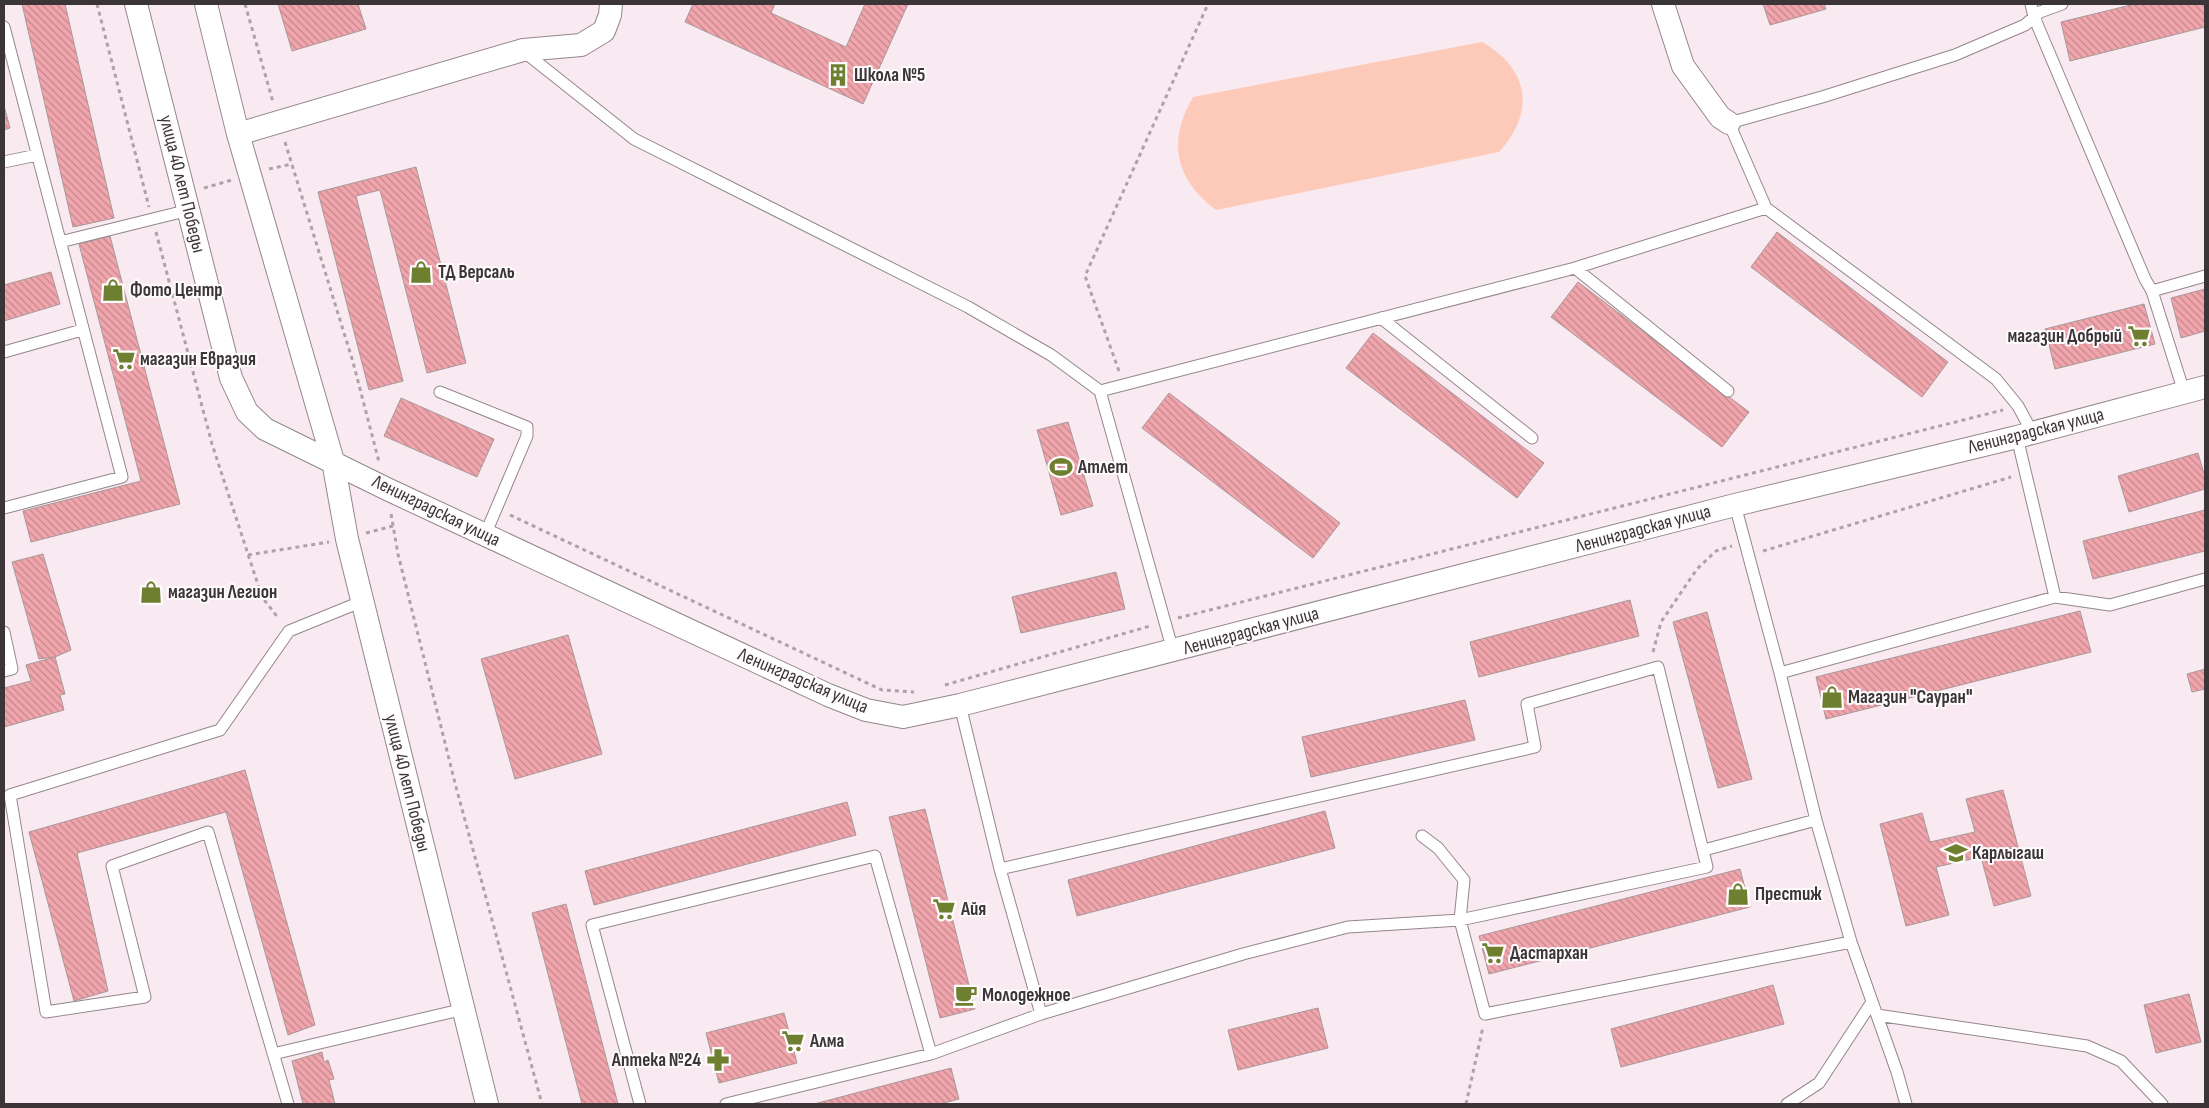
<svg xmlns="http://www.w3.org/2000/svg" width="2209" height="1108" font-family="'Sofia Sans Condensed',sans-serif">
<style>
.green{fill:#fdcab9}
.building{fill:url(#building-back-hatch);stroke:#a89899}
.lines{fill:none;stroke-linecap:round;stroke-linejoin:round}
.service-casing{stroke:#93868c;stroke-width:13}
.minor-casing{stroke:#93868c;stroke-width:24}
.path{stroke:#ada2a7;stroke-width:3;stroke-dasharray:4 4;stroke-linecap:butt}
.service{stroke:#fff;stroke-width:11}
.minor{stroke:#fff;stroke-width:22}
.labels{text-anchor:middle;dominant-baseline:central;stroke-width:4;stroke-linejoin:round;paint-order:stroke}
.poi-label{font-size:19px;font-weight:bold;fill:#3b3538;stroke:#fefbfd;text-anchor:start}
.street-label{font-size:19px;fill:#3b3538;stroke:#fefbfd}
</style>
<defs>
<pattern id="building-back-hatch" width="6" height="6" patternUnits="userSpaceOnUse" patternTransform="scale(1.25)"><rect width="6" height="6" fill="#f1a5ac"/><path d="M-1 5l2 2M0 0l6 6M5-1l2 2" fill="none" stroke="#c4878d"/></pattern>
</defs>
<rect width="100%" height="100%" fill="#f9eaf1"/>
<path class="green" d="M 1482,42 C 1529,69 1536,111 1499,152 L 1216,210 C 1175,179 1167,142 1193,97 Z"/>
<path class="building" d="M 22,4 L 65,4 L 114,218 L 73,227 Z
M 278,4 L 358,4 L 366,29 L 292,51 Z
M 693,4 L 775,4 L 771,13 L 846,47 L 865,4 L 908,4 L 863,104 L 685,22 Z
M 1763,4 L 1824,4 L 1826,9 L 1770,25 Z
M 2135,4 L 2205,4 L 2205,27 L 2070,61 L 2061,22 Z
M 4,106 L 10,128 L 4,130 Z
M 416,167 L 466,363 L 427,373 L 380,190 L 356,196 L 403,381 L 369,390 L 318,192 Z
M 1777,232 L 1948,362 L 1922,397 L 1751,267 Z
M 110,236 L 180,504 L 31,542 L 23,511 L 141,481 L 79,244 Z
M 51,272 L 60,304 L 4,321 L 4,285 Z
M 1578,282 L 1749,412 L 1722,447 L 1551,317 Z
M 2205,289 L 2205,331 L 2181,338 L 2171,298 Z
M 2144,304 L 2155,344 L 2055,369 L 2045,329 Z
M 1373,333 L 1544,463 L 1517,498 L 1346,368 Z
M 1169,393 L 1340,523 L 1313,558 L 1142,428 Z
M 401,398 L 494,439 L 477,477 L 384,436 Z
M 1068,422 L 1093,506 L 1061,515 L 1037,430 Z
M 2198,453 L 2205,477 L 2205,489 L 2129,512 L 2118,476 Z
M 2205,510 L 2205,551 L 2093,579 L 2083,541 Z
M 43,554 L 71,650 L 55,657 L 39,659 L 12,562 Z
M 1116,572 L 1125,609 L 1021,633 L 1012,597 Z
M 1630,600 L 1639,636 L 1479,677 L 1470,642 Z
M 2080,611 L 2091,652 L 1826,719 L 1816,677 Z
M 1707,612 L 1752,779 L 1718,788 L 1673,622 Z
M 568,635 L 602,754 L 515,779 L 481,659 Z
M 55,657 L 65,694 L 60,695 L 64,710 L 4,727 L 4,688 L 31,681 L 26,665 Z
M 2205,669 L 2205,689 L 2192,692 L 2187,674 Z
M 1465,700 L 1475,740 L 1311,777 L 1302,737 Z
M 245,770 L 315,1025 L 288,1035 L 226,812 L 77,853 L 108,991 L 74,1001 L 29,832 Z
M 2003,790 L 2031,896 L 1994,906 L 1981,857 L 1936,867 L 1949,915 L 1906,926 L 1880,824 L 1922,813 L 1930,842 L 1975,832 L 1966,799 Z
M 847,802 L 856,835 L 594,905 L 585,871 Z
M 925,809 L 975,1009 L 940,1018 L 889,817 Z
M 1325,811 L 1335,848 L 1077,916 L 1068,880 Z
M 1740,869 L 1750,907 L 1489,974 L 1479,936 Z
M 566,904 L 618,1104 L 582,1104 L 532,913 Z
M 1773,985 L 1784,1024 L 1621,1067 L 1611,1029 Z
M 2189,994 L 2201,1042 L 2156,1053 L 2144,1005 Z
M 1318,1008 L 1328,1048 L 1238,1070 L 1228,1030 Z
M 784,1013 L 797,1063 L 719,1083 L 706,1033 Z
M 322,1052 L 324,1062 L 328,1060 L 334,1079 L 329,1080 L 335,1104 L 303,1104 L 292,1061 Z
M 951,1068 L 959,1099 L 940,1104 L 814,1104 Z"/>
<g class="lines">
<defs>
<path id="service" d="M 2031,4 L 2034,17 L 2145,279 L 2152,291 L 2205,276
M 4,27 L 122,477 L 4,508
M 523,51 L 634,139 L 968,307 L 1051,355 L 1100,391 L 1575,268 L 1766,208 L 1729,123 L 1822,97 L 1955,55 L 2025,25 L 2040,12 L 2062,4
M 4,162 L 37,155
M 1766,208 L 1996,379 L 2018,406 L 2032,432
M 60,242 L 189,210
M 1575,268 L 1728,391
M 2152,291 L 2184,392
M 1381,318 L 1532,438
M 4,352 L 82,330
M 1100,391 L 1173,651
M 440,392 L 527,427 L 527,436 L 485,535
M 2017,437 L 2055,597
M 4,632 L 12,669 L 4,671
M 1780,673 L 2055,597 L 2110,605 L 2205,579
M 960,705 L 1000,869 L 1535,747 L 1527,704 L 1658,667 L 1707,867 L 1460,920 L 1348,927 L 1243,954 L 1041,1014 L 1000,869
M 1816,820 L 1851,942 L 1897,1072 L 1906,1104
M 1422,836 L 1438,848 L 1464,880 L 1460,920 L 1485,1014 L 1851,942
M 1704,850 L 1816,820 L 1780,673 L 1735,505
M 1877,1015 L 2087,1046 L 2121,1061 L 2162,1104
M 273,1054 L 464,1009
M 288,1104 L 208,832 L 112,866 L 145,997 L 46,1012 L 10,795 L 220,730 L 289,631 L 363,601
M 640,1104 L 592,925 L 875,856 L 931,1054
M 726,1104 L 931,1054 L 1041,1014
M 1787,1104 L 1819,1083 L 1872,1002"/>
<path id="minor" d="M 136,4 L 231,378 L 247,412 L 265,429 L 387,489 L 828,695 L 866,710 L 903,717 L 960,705 L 1735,505 L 2017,437 L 2205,387
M 206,4 L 238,134 L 333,461 L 347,539 L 487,1104
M 1663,4 L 1683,66 L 1720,117 L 1729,123
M 238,134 L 523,50 L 581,45 L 604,31 L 610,15 L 611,4"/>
</defs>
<use href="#service" class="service-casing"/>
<use href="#minor" class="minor-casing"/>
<path class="path" d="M 97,4 L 149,207
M 245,4 L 273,102
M 285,142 L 353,362 L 379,462
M 269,169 L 292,164
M 204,188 L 232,180
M 156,232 L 212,444 L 262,597 L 279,619
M 1119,371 L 1085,276 L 1208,4
M 391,514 L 398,554 L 456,787 L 542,1104
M 510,515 L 882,690 L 914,692
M 366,533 L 393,526
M 1763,551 L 2011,477
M 248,555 L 329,542
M 1178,618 L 2003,410
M 1653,652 L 1661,622 L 1697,569 L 1716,551 L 1732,546
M 945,685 L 1150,626
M 1466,1104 L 1483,1027"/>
<use href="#service" class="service"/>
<use href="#minor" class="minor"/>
</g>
<defs>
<symbol id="building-bare" viewBox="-9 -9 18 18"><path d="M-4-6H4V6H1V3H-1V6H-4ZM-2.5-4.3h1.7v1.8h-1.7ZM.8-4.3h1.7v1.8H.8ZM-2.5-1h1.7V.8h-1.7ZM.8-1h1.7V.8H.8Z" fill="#6e7f2f" stroke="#fefbfd" stroke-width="2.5" paint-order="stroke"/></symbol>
<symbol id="shop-bare" viewBox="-9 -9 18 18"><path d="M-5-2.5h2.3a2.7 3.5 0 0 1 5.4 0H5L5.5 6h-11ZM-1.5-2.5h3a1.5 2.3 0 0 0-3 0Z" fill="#6e7f2f" stroke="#fefbfd" stroke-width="2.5" paint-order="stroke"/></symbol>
<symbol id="supermarket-bare" viewBox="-9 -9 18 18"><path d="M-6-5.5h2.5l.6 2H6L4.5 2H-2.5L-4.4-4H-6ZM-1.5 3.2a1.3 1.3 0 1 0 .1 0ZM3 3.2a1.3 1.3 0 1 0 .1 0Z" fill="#6e7f2f" stroke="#fefbfd" stroke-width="2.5" paint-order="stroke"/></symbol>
<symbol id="stadium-bare" viewBox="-9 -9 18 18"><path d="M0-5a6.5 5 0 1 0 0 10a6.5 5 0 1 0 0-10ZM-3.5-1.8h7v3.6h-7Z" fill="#6e7f2f" stroke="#fefbfd" stroke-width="2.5" paint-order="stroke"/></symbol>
<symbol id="school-bare" viewBox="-9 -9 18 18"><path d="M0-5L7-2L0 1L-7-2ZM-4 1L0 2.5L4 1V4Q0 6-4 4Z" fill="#6e7f2f" stroke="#fefbfd" stroke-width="2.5" paint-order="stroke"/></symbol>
<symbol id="cafe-bare" viewBox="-9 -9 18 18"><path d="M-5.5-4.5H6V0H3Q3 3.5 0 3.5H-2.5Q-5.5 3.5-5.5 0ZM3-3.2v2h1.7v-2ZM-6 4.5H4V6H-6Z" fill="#6e7f2f" stroke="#fefbfd" stroke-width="2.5" paint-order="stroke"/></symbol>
<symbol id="pharmacy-bare" viewBox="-9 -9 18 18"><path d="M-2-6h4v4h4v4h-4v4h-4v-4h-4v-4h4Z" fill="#6e7f2f" stroke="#fefbfd" stroke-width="2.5" paint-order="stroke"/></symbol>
</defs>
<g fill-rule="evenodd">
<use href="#building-bare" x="822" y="59" width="32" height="32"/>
<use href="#shop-bare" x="405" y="256" width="32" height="32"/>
<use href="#shop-bare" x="97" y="274" width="32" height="32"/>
<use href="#supermarket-bare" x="2123" y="320" width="32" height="32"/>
<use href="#supermarket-bare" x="108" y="343" width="32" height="32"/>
<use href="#stadium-bare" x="1045" y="451" width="32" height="32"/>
<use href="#shop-bare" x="135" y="576" width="32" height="32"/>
<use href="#shop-bare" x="1816" y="681" width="32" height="32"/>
<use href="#school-bare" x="1940" y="837" width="32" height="32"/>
<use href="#shop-bare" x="1722" y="878" width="32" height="32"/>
<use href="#supermarket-bare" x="928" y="893" width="32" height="32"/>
<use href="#supermarket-bare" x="1477" y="937" width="32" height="32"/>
<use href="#cafe-bare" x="950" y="979" width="32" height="32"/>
<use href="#supermarket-bare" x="777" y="1025" width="32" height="32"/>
<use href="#pharmacy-bare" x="702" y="1044" width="32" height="32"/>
</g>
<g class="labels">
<g class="poi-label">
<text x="854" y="75">Школа №5</text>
<text x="438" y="272">ТД Версаль</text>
<text x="130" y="290">Фото Центр</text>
<text x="2122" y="336" text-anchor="end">магазин Добрый</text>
<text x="140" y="359">магазин Евразия</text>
<text x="1078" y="467">Атлет</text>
<text x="168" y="592">магазин Легион</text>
<text x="1848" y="697">Магазин "Сауран"</text>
<text x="1972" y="853">Карлыгаш</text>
<text x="1755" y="894">Престиж</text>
<text x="961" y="909">Айя</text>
<text x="1510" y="953">Дастархан</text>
<text x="982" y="995">Молодежное</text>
<text x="810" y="1041">Алма</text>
<text x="701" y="1060" text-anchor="end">Аптека №24</text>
</g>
<g class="street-label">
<text transform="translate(182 184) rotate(76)">улица 40 лет Победы</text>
<text transform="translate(2036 431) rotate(-14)">Ленинградская улица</text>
<text transform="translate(436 511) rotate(26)">Ленинградская улица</text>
<text transform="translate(1643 529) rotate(-15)">Ленинградская улица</text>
<text transform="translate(1251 631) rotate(-15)">Ленинградская улица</text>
<text transform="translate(803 681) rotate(23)">Ленинградская улица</text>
<text transform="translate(407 783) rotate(76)">улица 40 лет Победы</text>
</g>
</g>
<rect width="2209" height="1108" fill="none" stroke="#3b3538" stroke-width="10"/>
</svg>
